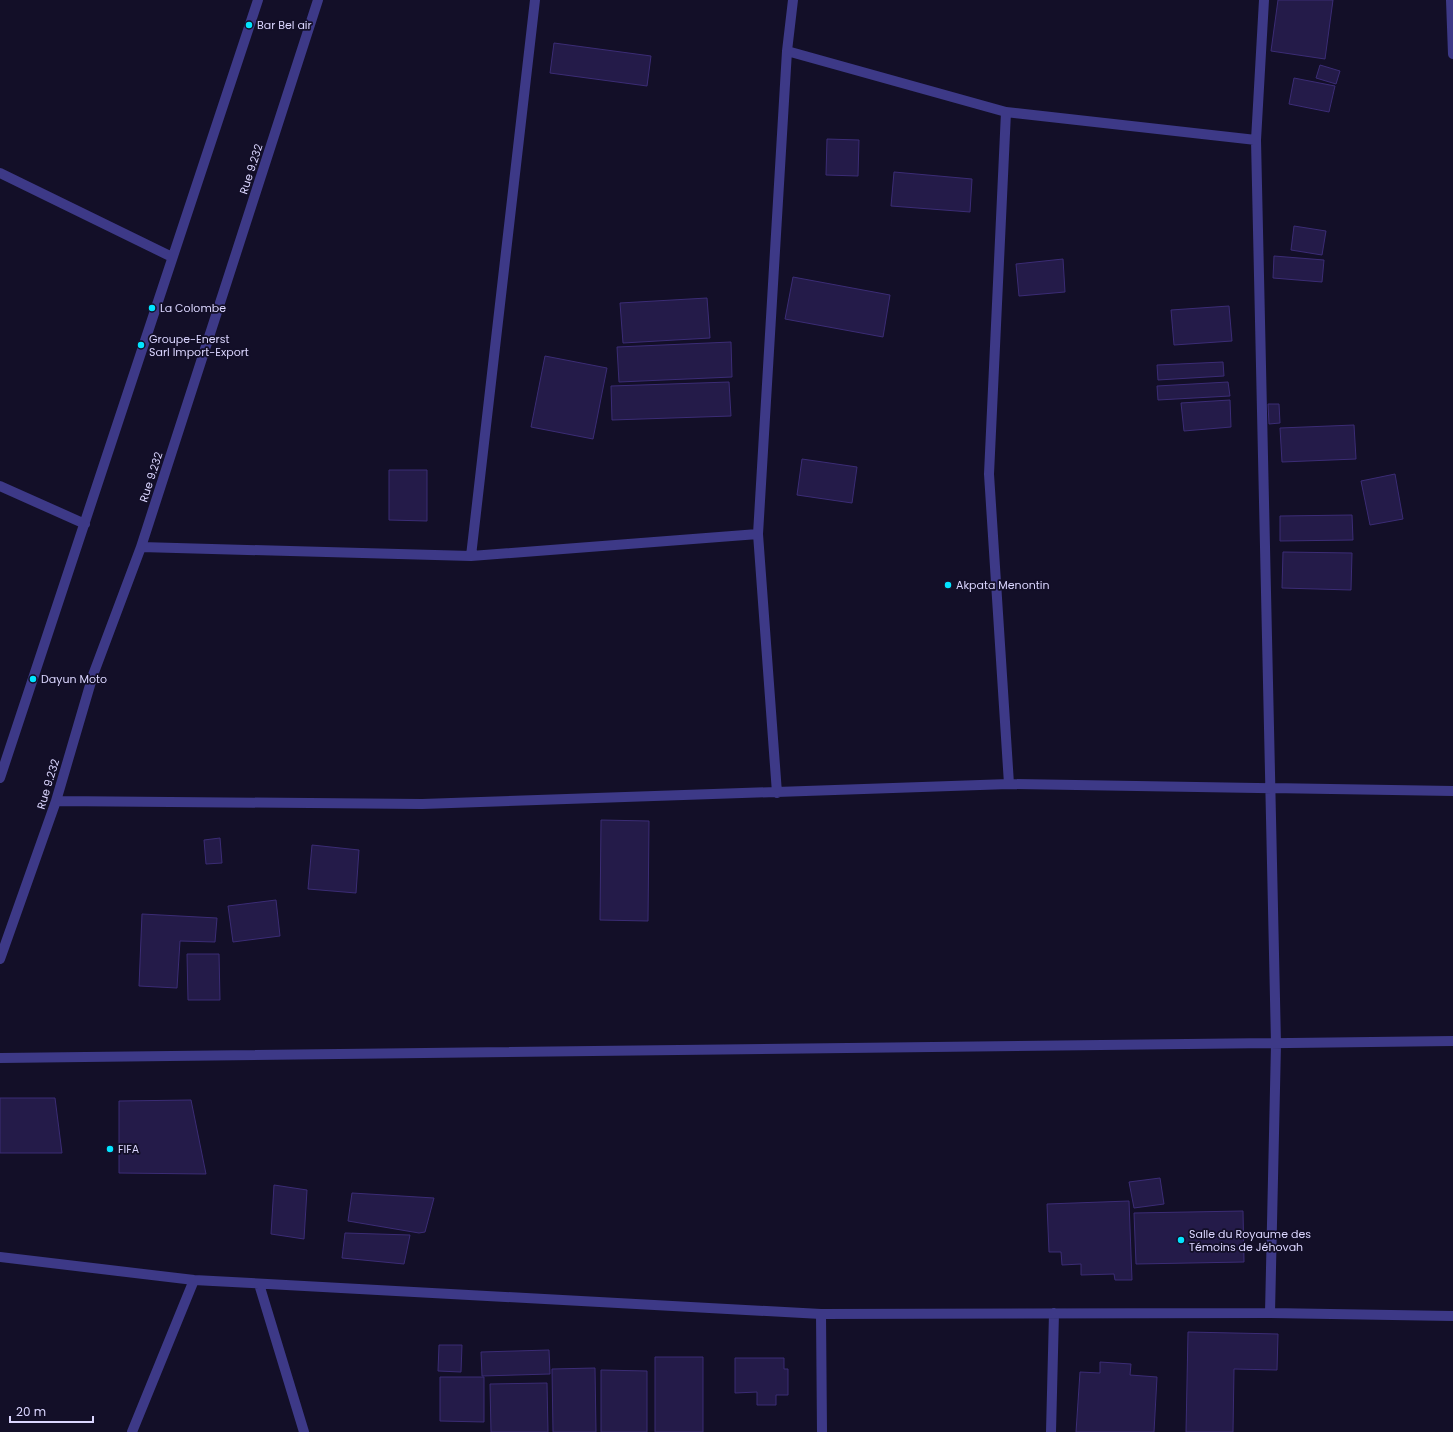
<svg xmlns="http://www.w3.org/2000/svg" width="1453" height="1432" font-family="Poppins,sans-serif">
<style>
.building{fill:#241b49;stroke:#3b2c75}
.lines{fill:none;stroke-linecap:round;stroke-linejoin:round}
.minor{stroke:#3d3987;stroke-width:10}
.poi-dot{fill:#02e4ff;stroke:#130f28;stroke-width:1.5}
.labels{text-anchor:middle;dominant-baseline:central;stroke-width:3.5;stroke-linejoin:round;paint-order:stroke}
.poi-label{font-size:11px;fill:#dbd6ff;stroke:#130f28;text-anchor:start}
.street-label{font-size:11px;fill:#dbd6ff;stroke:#130f28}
</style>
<rect width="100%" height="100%" fill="#130f28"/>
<path class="building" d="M 1278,0 L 1333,0 L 1325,59 L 1271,51 Z
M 554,43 L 651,56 L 647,86 L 550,73 Z
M 1320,65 L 1340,71 L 1336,84 L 1316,78 Z
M 1294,78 L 1335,86 L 1329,112 L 1289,104 Z
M 827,139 L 859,140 L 858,176 L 826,175 Z
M 894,172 L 972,179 L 970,212 L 891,206 Z
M 1294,226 L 1326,231 L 1322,255 L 1291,250 Z
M 1274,256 L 1324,260 L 1322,282 L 1273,278 Z
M 1063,259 L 1065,292 L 1019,296 L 1016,264 Z
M 793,277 L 890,295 L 883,337 L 785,319 Z
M 707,298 L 710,338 L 623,343 L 620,303 Z
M 1229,306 L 1232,341 L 1174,345 L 1171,310 Z
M 731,342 L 732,377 L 619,382 L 617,347 Z
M 545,356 L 607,368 L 593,439 L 531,427 Z
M 1223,362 L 1224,376 L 1158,380 L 1157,365 Z
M 729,382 L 731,416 L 612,420 L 611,386 Z
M 1228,382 L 1230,396 L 1158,400 L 1157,386 Z
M 1230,400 L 1231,427 L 1184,431 L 1181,403 Z
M 1268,404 L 1279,404 L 1280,423 L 1269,424 Z
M 1354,425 L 1356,459 L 1282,462 L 1280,428 Z
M 802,459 L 857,467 L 852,503 L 797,495 Z
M 389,470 L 427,470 L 427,521 L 389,520 Z
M 1395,474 L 1403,519 L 1370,525 L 1361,481 Z
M 1352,515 L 1353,540 L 1280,541 L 1280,516 Z
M 1283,552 L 1352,553 L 1351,590 L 1282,588 Z
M 601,820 L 649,821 L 648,921 L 600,920 Z
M 220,838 L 222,863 L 206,864 L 204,840 Z
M 312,845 L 359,850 L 356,893 L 308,889 Z
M 276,900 L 280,936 L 233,942 L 228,906 Z
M 142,914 L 217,918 L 215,942 L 180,941 L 177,988 L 139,986 Z
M 187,954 L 219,954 L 220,1000 L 188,1000 Z
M 0,1098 L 55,1098 L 62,1153 L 0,1153 Z
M 191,1100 L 206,1174 L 119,1173 L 119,1101 Z
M 1160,1178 L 1164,1204 L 1134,1208 L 1129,1182 Z
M 274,1185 L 307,1190 L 304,1239 L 271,1234 Z
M 352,1193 L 434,1198 L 425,1232 L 419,1233 L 348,1221 Z
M 1129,1201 L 1132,1280 L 1115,1280 L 1114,1274 L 1081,1275 L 1081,1264 L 1062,1265 L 1061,1252 L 1049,1252 L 1047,1204 Z
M 1243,1211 L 1244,1262 L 1136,1264 L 1134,1213 Z
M 345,1233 L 410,1235 L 404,1264 L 342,1258 Z
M 1188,1332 L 1278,1334 L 1277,1370 L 1234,1369 L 1233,1432 L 1186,1432 Z
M 439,1345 L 462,1345 L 461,1372 L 438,1371 Z
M 549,1350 L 550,1374 L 482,1376 L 481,1352 Z
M 655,1357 L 703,1357 L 703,1432 L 655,1432 Z
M 735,1358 L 784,1358 L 784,1369 L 788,1369 L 788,1395 L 776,1395 L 776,1405 L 757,1405 L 757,1392 L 735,1393 Z
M 1100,1362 L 1131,1364 L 1130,1375 L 1157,1377 L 1154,1432 L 1076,1432 L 1080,1372 L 1100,1373 Z
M 595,1368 L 596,1432 L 553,1432 L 552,1369 Z
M 601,1370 L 647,1371 L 647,1432 L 601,1432 Z
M 440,1377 L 484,1377 L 484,1422 L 440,1421 Z
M 547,1383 L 548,1432 L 491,1432 L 490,1384 Z"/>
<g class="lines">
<path class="minor" d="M 1264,0 L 1256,140 L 1276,1044 L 1270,1313
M 1451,0 L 1453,54
M 787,51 L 1006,112 L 1256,140
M 1006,112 L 989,474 L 1009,784
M 0,173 L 172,257
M 0,486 L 85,524
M 141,547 L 471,556 L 758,534
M 471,556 L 535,0
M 0,778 L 258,0
M 777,793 L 758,534 L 787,51 L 793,0
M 56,801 L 422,804 L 1009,784 L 1453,791
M 0,959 L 56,801 L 93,675 L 141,547 L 318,0
M 0,1058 L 1453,1041
M 0,1257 L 194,1280 L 821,1314 L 1270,1313 L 1453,1316
M 259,1284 L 304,1432
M 821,1314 L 822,1432
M 132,1432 L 194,1280
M 1051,1432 L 1054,1313"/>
</g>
<g class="poi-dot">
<circle cx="249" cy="25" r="4"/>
<circle cx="152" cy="308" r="4"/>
<circle cx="141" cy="345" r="4"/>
<circle cx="948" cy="585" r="4"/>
<circle cx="33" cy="679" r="4"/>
<circle cx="110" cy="1149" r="4"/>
<circle cx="1181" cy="1240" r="4"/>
</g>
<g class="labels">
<g class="poi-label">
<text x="257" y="25">Bar Bel air</text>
<text x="160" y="308">La Colombe</text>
<text x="149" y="339">Groupe-Enerst<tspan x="149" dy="13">Sarl Import-Export</tspan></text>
<text x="956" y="585">Akpata Menontin</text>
<text x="41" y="679">Dayun Moto</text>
<text x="118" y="1149">FIFA</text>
<text x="1189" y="1234">Salle du Royaume des<tspan x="1189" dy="13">Témoins de Jéhovah</tspan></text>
</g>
<g class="street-label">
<text transform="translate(251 169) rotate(-72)">Rue 9.232</text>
<text transform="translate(151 477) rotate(-72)">Rue 9.232</text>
<text transform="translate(48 784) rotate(-73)">Rue 9.232</text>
</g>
</g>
<path d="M10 1416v6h83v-6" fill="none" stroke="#dbd6ff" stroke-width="2"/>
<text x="16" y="1416" font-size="12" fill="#dbd6ff" stroke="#130f28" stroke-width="3" paint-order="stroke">20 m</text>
</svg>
